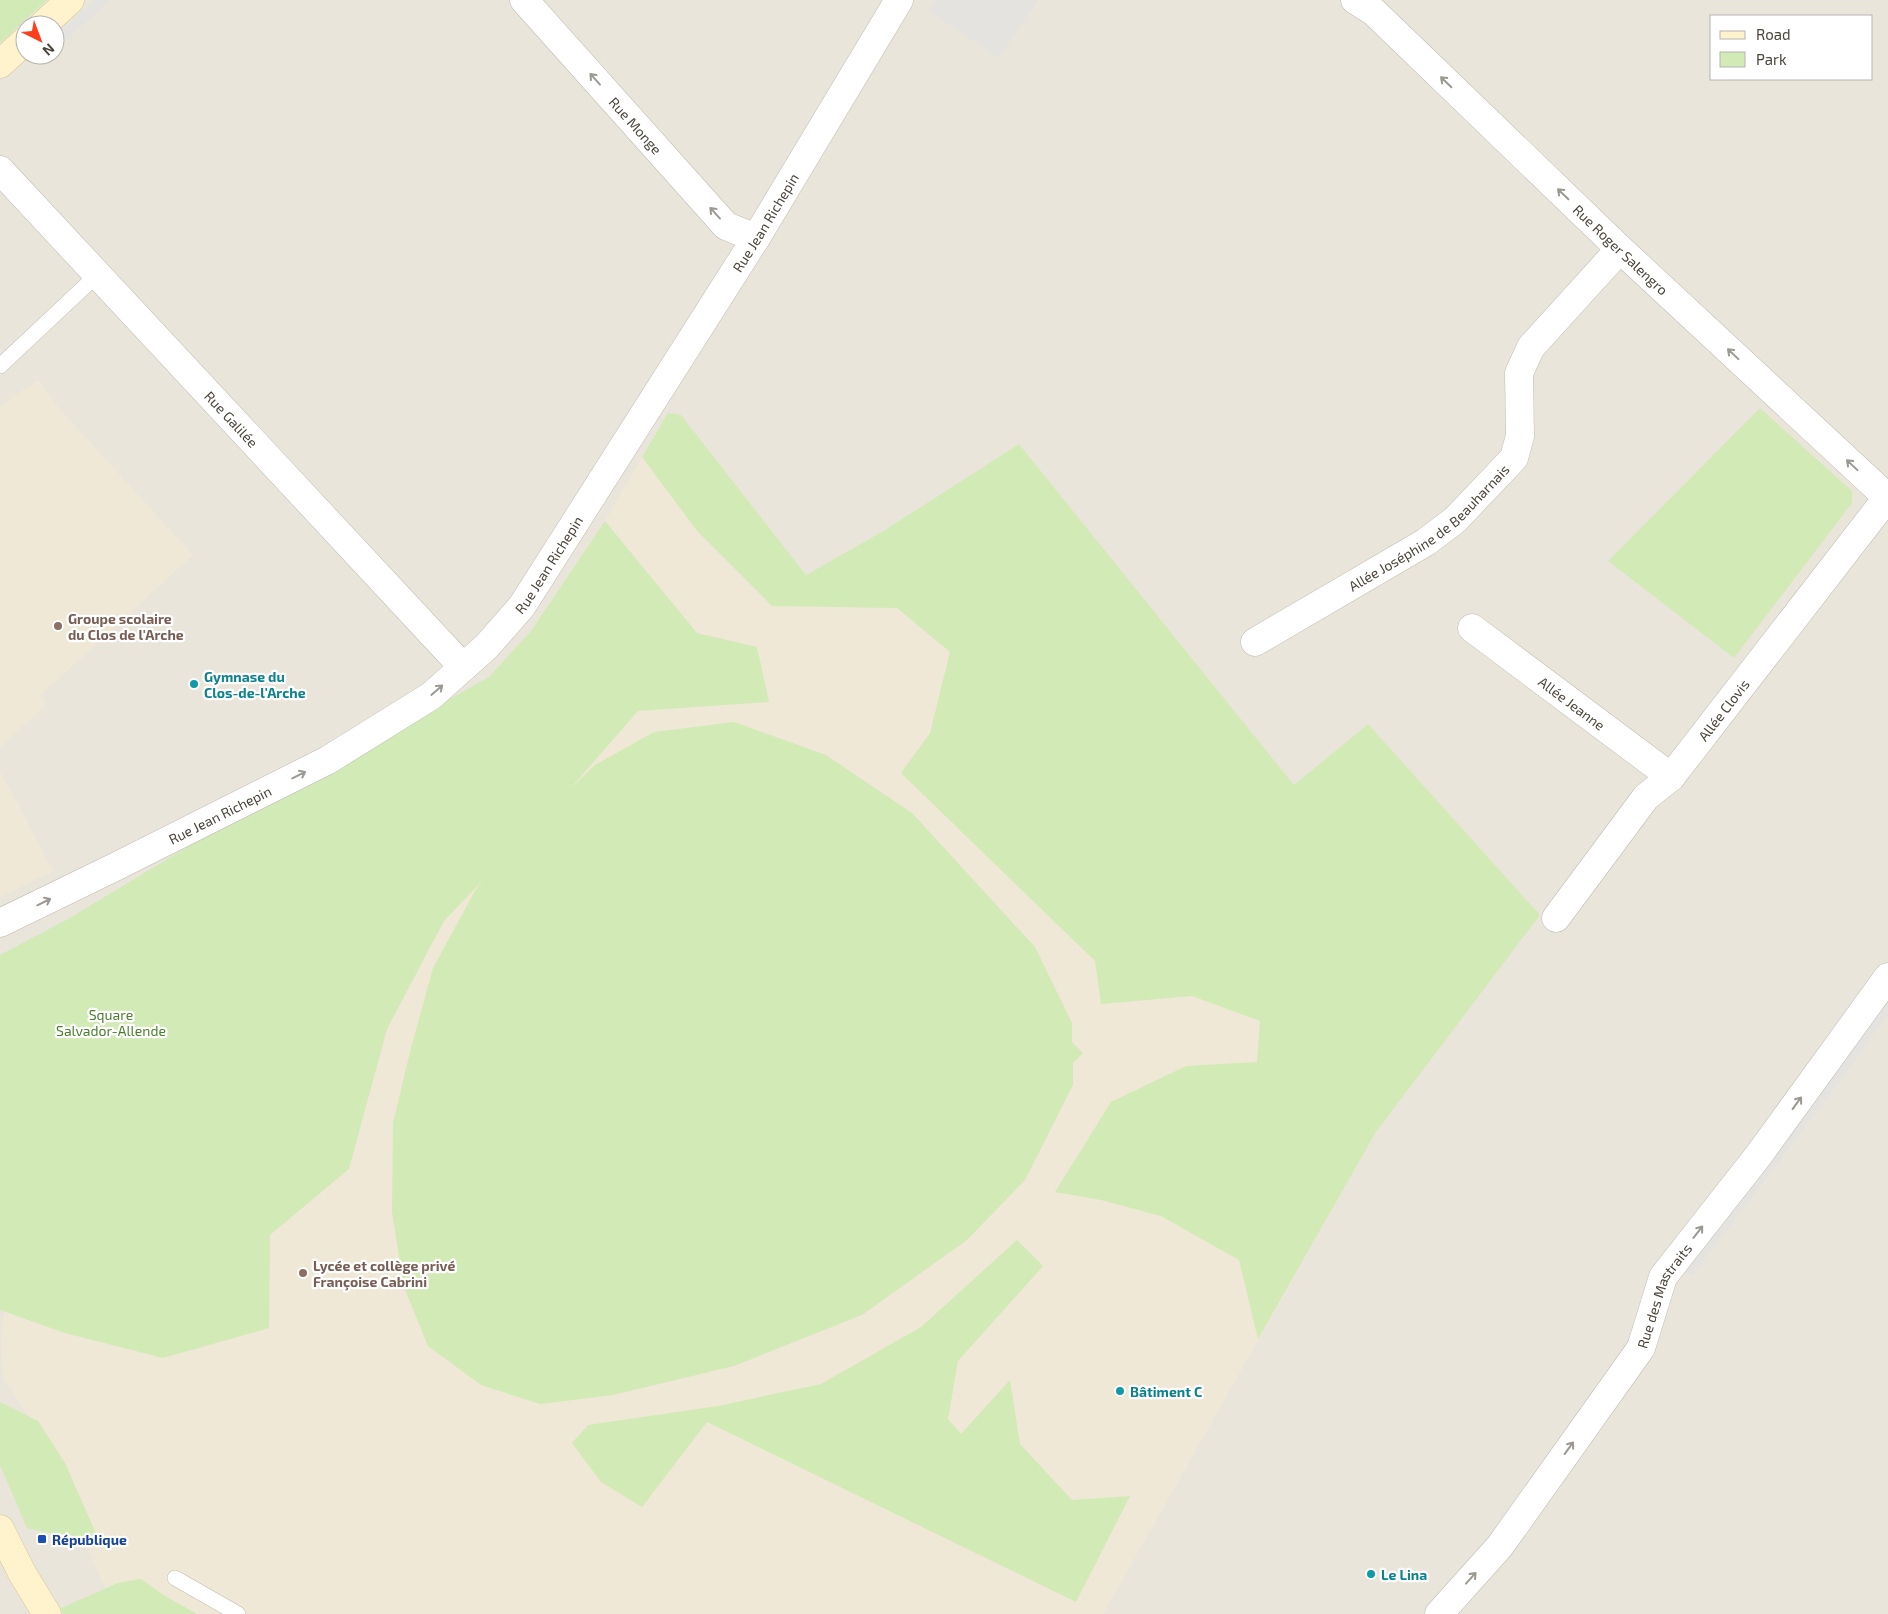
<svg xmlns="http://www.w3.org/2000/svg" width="1888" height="1614" font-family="'Exo 2',sans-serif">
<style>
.residential{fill:#eae5da;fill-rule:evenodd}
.education{fill:#efe8d6}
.green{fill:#d2eab5}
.parking{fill:#e5e3e0}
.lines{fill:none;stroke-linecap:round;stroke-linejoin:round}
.lane-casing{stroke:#c2bbae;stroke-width:16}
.street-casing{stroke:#c2bbae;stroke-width:29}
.secondary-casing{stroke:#d6c79b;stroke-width:29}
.lane{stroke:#fff;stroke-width:15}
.street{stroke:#fff;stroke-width:28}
.secondary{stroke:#fff3cd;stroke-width:28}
.oneway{stroke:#9c9892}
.education-dot{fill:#8d6e63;stroke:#fff;stroke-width:2}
.culture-dot{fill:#0f9aa8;stroke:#fff;stroke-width:2}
.transit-dot{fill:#1a4fb4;stroke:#fff;stroke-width:2}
.labels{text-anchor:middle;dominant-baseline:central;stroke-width:4.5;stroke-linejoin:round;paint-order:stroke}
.street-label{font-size:14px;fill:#4b4439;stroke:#fff}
.education-label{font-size:14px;font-weight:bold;fill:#785e54;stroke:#fff;text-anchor:start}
.culture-label{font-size:14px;font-weight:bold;fill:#0d838f;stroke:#fff;text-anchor:start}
.park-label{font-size:14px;fill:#4a7f2a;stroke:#fff}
.transit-label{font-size:14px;font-weight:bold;fill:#164399;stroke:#fff;text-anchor:start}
</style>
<rect width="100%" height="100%" fill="#f6f3ec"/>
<path class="residential" d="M 0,0 L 1888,0 L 1888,1614 L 0,1614 ZM 1712,16 L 1872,16 L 1872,79 L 1712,79 ZM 25,25 L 55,25 L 55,55 L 25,55 Z"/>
<path class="education" d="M 38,380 L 56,405 L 193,555 L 40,696 L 47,704 L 0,747 L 0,406 Z
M 668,413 L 681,415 L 806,575 L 885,530 L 1019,444 L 1294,785 L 1368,724 L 1540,915 L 1376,1132 L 1103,1614 L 125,1614 L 105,1588 L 84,1541 L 39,1433 L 3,1377 L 1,1342 L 4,1312 L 0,1310 L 0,1224 L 531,631 L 605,521 Z
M 0,771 L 53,871 L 0,897 Z"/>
<path class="green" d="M 0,0 L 47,0 L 0,43 Z
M 1760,408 L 1852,491 L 1852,503 L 1734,658 L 1608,561 Z
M 668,413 L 681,415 L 806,575 L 885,530 L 1019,444 L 1294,785 L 1368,724 L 1540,915 L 1376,1132 L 1258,1339 L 1239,1260 L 1161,1216 L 1101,1200 L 1055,1192 L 1111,1102 L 1186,1066 L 1257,1062 L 1260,1021 L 1192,996 L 1101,1004 L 1095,961 L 901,773 L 930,733 L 950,652 L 897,608 L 772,606 L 698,532 L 642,457 Z
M 605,521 L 697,633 L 757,647 L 769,702 L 638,711 L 570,789 L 595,765 L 654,732 L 734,722 L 826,755 L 912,813 L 1035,947 L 1072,1023 L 1072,1042 L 1083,1053 L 1073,1063 L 1073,1085 L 1025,1180 L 967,1240 L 862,1315 L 734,1366 L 613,1395 L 540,1404 L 481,1385 L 428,1346 L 404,1287 L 392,1212 L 393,1123 L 411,1048 L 433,968 L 476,889 L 485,878 L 444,921 L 387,1029 L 349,1169 L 270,1235 L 269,1328 L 163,1358 L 65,1333 L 0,1310 L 0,955 L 68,919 L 229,822 L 489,677 L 531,631 Z
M 1017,1240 L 1043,1266 L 958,1361 L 948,1419 L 961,1434 L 1010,1380 L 1020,1444 L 1072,1500 L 1130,1496 L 1076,1602 L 707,1422 L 642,1507 L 601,1482 L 572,1443 L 588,1425 L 718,1406 L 821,1384 L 921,1327 Z
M 0,1402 L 38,1421 L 65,1463 L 101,1545 L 27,1528 L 0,1465 Z
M 141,1579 L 165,1596 L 197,1614 L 64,1614 L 59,1609 L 118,1583 Z"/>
<path class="parking" d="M 94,0 L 110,0 L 58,48 L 55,45 L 55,36 Z
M 935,0 L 1038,0 L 999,58 L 929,11 Z
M 1888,997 L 1888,1014 L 1845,1075 L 1693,1275 L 1683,1272 Z"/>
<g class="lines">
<defs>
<path id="lane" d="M 0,366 L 97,275
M 175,1578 L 238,1614"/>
<g id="street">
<path id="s1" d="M 524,0 L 726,226 L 756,238"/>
<path id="s2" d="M 1355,0 L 1374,12 L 1620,249 L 1888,498"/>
<path id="s3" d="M 0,170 L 463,667"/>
<path id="s4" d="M 1472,628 L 1671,777"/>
<path id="s5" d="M 1255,642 L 1426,542 L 1455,520 L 1514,458 L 1520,436 L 1519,373 L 1531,347 L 1620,249"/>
<path id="s6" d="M 1556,918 L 1646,797 L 1671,777 L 1887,498"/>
<path id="s7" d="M 0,923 L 115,867 L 328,760 L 431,696 L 487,646 L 522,606 L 756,238 L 899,0"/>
<path id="s8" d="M 1439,1614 L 1500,1546 L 1641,1348 L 1663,1277 L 1758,1156 L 1888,977"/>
</g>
<path id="secondary" d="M 43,25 L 70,0
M 0,64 L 25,41
M 0,1529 L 22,1573 L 47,1614"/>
</defs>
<use href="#lane" class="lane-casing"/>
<use href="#street" class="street-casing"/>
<use href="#secondary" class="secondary-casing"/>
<use href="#lane" class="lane"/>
<use href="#street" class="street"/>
<use href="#secondary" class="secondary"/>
</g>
<defs><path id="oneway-shaft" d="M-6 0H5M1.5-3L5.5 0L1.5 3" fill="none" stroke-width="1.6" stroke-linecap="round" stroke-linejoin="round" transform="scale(1.25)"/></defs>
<g class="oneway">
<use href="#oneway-shaft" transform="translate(595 79) rotate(-132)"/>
<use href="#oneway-shaft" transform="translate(1446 82) rotate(-136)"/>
<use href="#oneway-shaft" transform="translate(1563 194) rotate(-136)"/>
<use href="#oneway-shaft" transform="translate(715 213) rotate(-132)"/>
<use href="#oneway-shaft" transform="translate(1733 354) rotate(-137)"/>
<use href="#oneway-shaft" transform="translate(1852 465) rotate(-137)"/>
<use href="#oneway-shaft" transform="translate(437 690) rotate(-41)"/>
<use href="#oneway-shaft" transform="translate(299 775) rotate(-27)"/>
<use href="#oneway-shaft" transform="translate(44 902) rotate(-26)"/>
<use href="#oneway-shaft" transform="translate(1797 1103) rotate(-54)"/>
<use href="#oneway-shaft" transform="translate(1698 1232) rotate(-52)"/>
<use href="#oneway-shaft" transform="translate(1569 1448) rotate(-54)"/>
<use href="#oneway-shaft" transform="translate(1471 1578) rotate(-48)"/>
</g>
<g class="education-dot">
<circle cx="58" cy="626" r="5"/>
<circle cx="303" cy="1273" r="5"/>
</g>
<g class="culture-dot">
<circle cx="194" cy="684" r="5"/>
<circle cx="1120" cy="1391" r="5"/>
<circle cx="1371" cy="1574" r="5"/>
</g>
<rect class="transit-dot" x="37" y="1534" width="10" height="10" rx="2.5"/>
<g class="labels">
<g class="street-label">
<text stroke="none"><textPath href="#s1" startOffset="168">Rue Monge</textPath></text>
<text stroke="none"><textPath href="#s7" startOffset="1070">Rue Jean Richepin</textPath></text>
<text stroke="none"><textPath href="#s2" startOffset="365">Rue Roger Salengro</textPath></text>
<text stroke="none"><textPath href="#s3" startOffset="340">Rue Galilée</textPath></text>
<text stroke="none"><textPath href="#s5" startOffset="209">Allée Joséphine de Beauharnais</textPath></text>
<text stroke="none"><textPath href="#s7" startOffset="665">Rue Jean Richepin</textPath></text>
<text stroke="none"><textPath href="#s4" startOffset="125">Allée Jeanne</textPath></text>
<text stroke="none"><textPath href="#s6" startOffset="268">Allée Clovis</textPath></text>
<text stroke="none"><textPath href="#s7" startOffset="245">Rue Jean Richepin</textPath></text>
<text stroke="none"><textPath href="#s8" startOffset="392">Rue des Mastraits</textPath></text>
</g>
<g class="education-label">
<text x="68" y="618">Groupe scolaire<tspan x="68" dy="16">du Clos de l'Arche</tspan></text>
<text x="313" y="1265">Lycée et collège privé<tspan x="313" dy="16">Françoise Cabrini</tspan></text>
</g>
<g class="culture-label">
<text x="204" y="676">Gymnase du<tspan x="204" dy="16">Clos-de-l'Arche</tspan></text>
<text x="1130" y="1391">Bâtiment C</text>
<text x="1381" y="1574">Le Lina</text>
</g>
<g class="park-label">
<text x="111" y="1014">Square<tspan x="111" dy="16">Salvador-Allende</tspan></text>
</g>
<g class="transit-label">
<text x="52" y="1539">République</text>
</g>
</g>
<rect x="1710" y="15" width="162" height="65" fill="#ffffff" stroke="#b7b4b0"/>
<rect x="1720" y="31" width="25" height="8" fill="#fff3cd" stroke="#b7b4b0"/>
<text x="1756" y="40" font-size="15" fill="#4b4439">Road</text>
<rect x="1720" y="52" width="25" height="15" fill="#d2eab5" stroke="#b7b4b0"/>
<text x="1756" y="65" font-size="15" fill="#4b4439">Park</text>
<g transform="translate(40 40) rotate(138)"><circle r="24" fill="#ffffff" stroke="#b7b4b0"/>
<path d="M0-4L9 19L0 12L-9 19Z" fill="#fc3f1d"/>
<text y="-8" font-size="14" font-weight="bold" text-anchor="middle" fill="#4b4439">N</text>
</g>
</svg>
